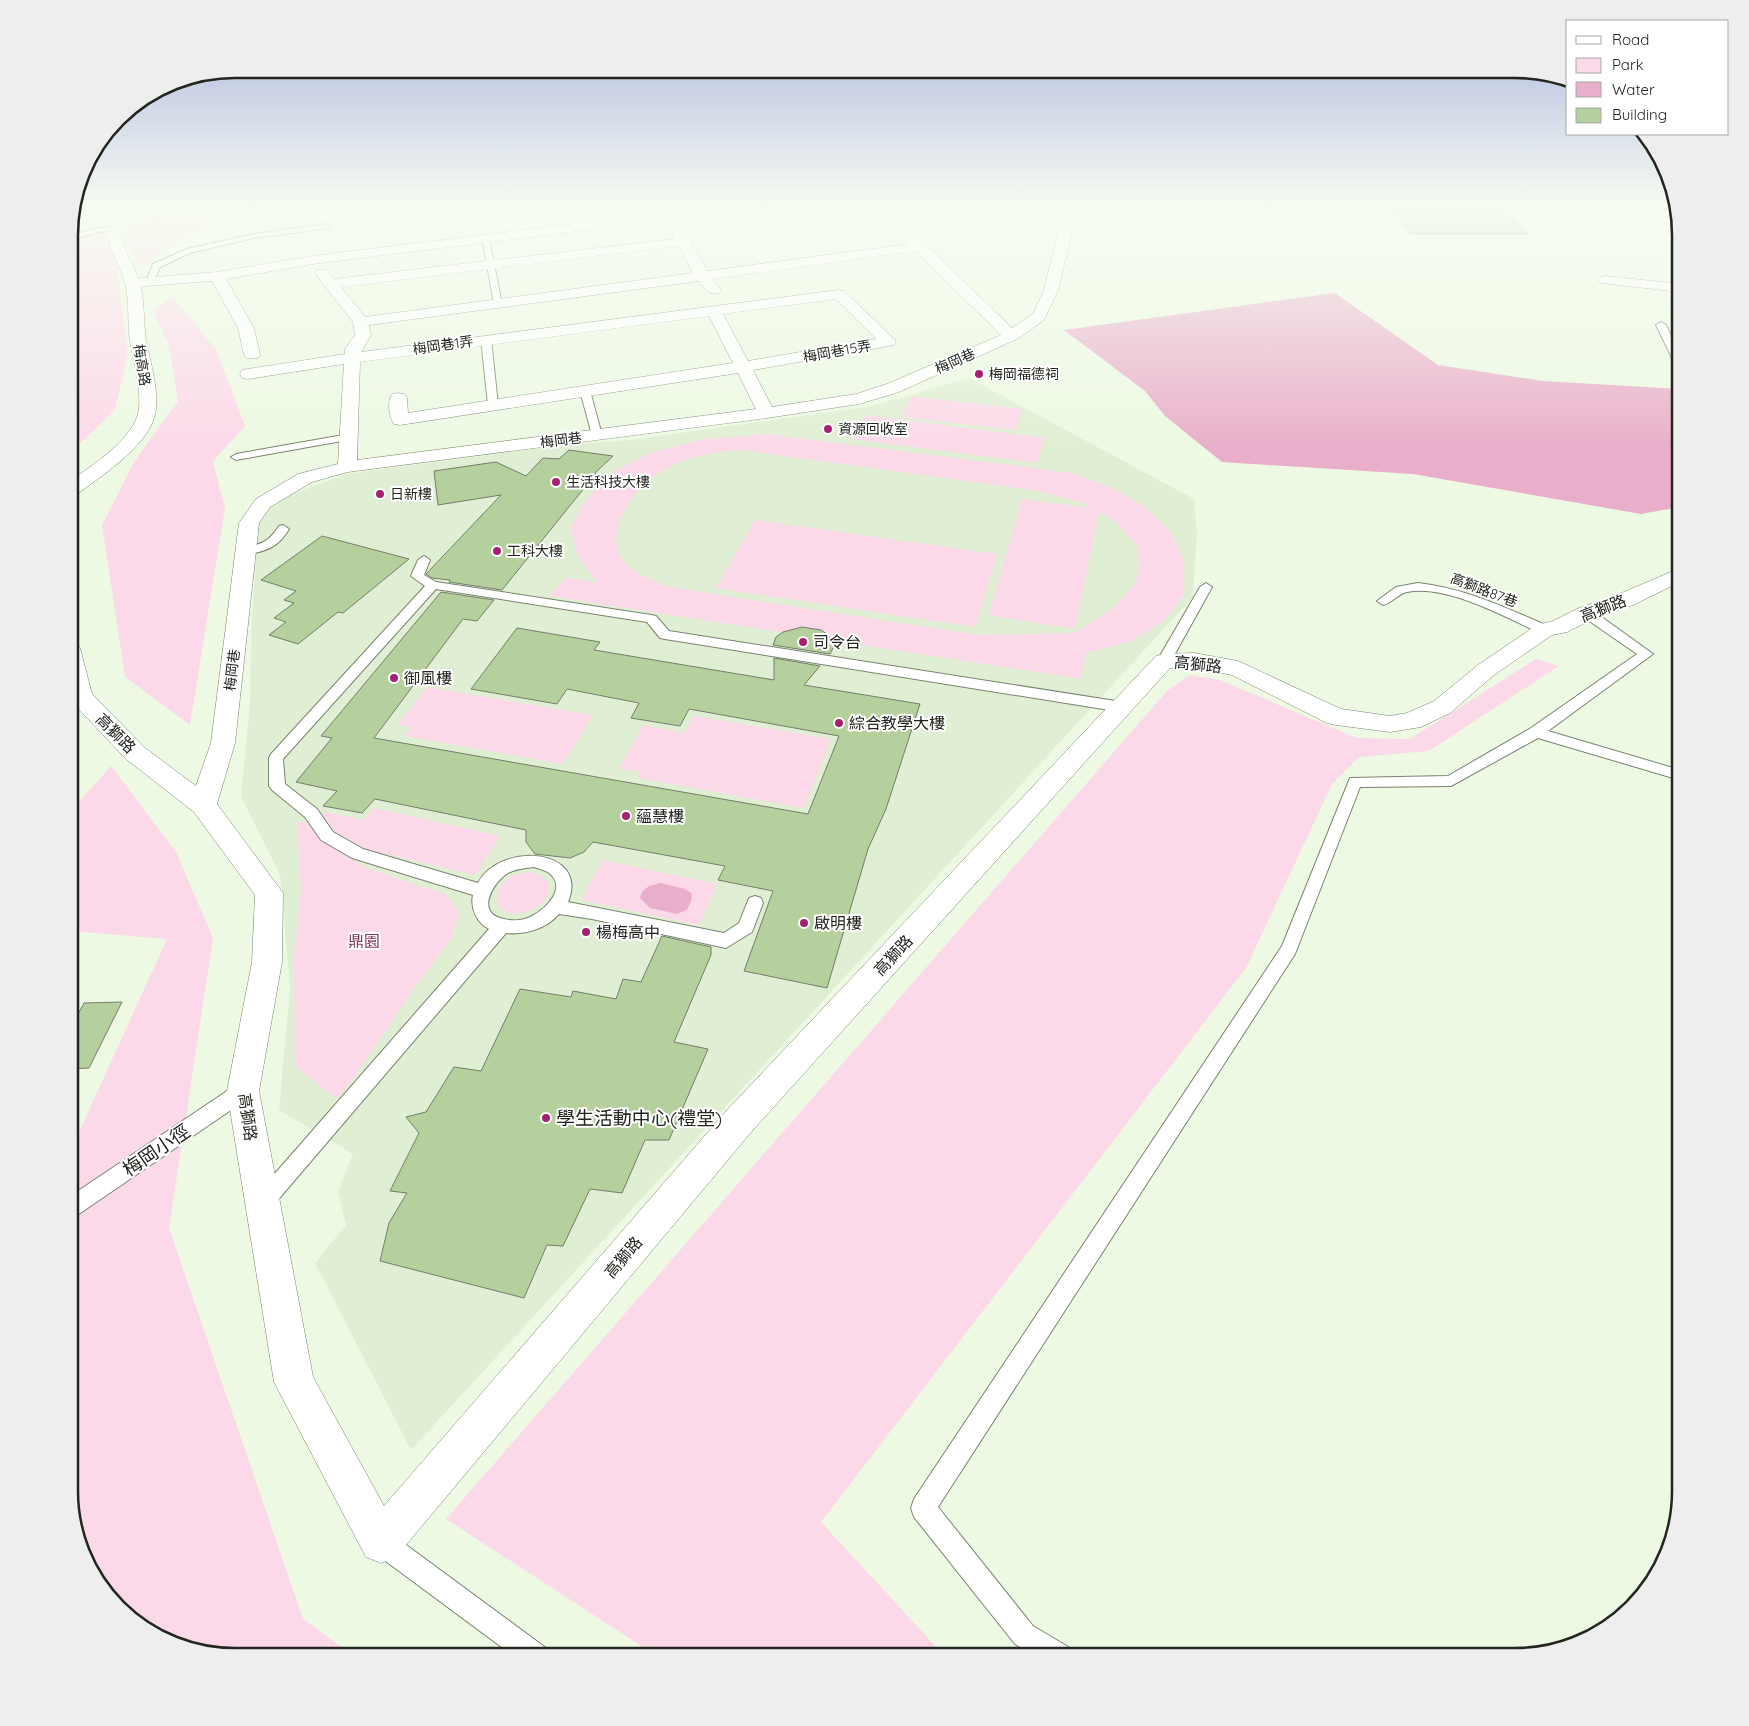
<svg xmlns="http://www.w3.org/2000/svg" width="1749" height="1726" font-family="Quicksand,'Noto Sans TC',sans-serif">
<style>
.built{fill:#e0efd3}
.green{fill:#fcd9e9;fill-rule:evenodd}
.water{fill:#e9afca}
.building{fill:#b5d09c;stroke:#737e6b}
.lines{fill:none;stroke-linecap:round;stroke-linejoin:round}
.service-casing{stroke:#798370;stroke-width:2}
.minor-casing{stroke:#798370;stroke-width:1}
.tertiary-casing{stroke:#798370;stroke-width:1}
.service{fill:#fff;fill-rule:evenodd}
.minor{fill:#fff;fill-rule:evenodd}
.tertiary{fill:#fff;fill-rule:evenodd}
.poi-dot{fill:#a52271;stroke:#fff;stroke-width:2}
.labels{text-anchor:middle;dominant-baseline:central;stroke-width:4;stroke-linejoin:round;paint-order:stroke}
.far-street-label{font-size:14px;fill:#22261f;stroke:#fff}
.far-poi-label{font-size:14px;fill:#22261f;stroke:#fff;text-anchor:start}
.street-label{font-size:16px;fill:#22261f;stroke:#fff}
.poi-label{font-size:16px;fill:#22261f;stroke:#fff;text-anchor:start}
.park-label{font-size:16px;fill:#7c375b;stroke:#fff}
.near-poi-label{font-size:19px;fill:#22261f;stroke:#fff;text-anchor:start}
.near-street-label{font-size:19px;fill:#22261f;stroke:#fff}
.rim{fill:none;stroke:#22261f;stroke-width:2.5}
</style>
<rect width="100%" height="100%" fill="#edf9e3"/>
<path class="built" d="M 969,378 L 1194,499 L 1197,533 L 1193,597 L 411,1450 L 315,1263 L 346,1225 L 338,1192 L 353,1154 L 279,1110 L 290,988 L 280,875 L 241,796 L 250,702 L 252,616 L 259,514 L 292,494 L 347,474 L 572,444 L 630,440 L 872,406 Z"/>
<path class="green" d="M 175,209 L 203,209 L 211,212 L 223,209 L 288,209 L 212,222 L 189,234 L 141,267 L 125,242 L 130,227 Z
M 101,230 L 116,259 L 128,353 L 115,410 L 69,454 L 69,240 Z
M 173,297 L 217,351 L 245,426 L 213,461 L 225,508 L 190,725 L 125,677 L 102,525 L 134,462 L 178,401 L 169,346 L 153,311 Z
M 911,396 L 1022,409 L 1016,430 L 902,417 Z
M 865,415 L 1045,438 L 1037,463 L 852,439 Z
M 767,434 L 1072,473 L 1113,488 L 1142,505 L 1170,531 L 1184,561 L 1183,596 L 1164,621 L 1132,641 L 1086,653 L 1081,679 L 549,596 L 566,578 L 597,582 L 578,556 L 570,528 L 585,501 L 610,474 L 648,454 L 703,439 ZM 741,450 L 1040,491 L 1084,503 L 1092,508 L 1022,499 L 989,615 L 1075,629 L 1099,512 L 1116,522 L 1137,546 L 1139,562 L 1136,583 L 1112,609 L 1075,633 L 979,635 L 669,587 C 654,580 633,574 623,561 C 615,551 615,535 619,524 C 636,471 690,453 741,450 Z
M 755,520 L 997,554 L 976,627 L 716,588 Z
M 1536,659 L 1559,666 L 1429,751 L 1359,757 L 1332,784 L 1246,968 L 821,1522 L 940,1651 L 950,1657 L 658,1657 L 446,1519 L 1167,691 L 1190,675 L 1220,680 L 1357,738 L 1410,739 Z
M 427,687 L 593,715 L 563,764 L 405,736 L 411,727 L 398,725 Z
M 693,716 L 831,739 L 804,808 L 638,778 L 640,772 L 619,769 L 643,725 L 684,733 Z
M 111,766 L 176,852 L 213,938 L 169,1228 L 303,1619 L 355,1657 L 235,1657 L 171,1645 L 110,1601 L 81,1555 L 69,1492 L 69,1154 L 167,939 L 69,931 L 69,813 Z
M 374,808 L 500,836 L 475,875 L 355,847 L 336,833 L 320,815 L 326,812 L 363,820 Z
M 309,821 L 327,844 L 367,868 L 447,895 L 459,913 L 452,937 L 416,986 L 351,1082 L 337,1099 L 295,1066 L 294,957 L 301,889 L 297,823 Z
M 603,860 L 717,884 L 699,925 L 581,900 Z
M 530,872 C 574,881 533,925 505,911 C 489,902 499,884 511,877 C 517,874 523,873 530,872 Z"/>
<path class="water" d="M 1335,293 L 1438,365 L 1543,381 L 1680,389 L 1680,507 L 1641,514 L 1413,474 L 1222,462 L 1165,416 L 1145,391 L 1064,330 Z
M 661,883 L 685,889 L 691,893 L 692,899 L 687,910 L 677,914 L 650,908 L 640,898 C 642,887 651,885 661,883 Z"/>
<path class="building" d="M 1389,209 L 1500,209 L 1528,234 L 1411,234 Z
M 569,450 L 613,456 L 596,472 L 591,484 L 585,487 L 502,590 L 449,582 L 450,580 L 432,578 L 426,574 L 501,495 L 438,505 L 434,471 L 496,462 L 526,476 L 543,458 L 559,459 Z
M 322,536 L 409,559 L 343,613 L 338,612 L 298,644 L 269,635 L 286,622 L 274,618 L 294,603 L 284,600 L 296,591 L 261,580 Z
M 441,592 L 494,600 L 477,621 L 463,619 L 374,738 L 808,814 L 839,736 L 689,709 L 680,726 L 631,718 L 639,703 L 567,689 L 557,704 L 471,689 L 517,628 L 600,642 L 594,650 L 774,680 L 774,658 L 820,666 L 804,685 L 920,704 L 886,809 L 868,849 L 827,988 L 744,971 L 773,891 L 718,880 L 725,866 L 593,842 L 584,852 L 570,858 L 535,854 L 526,842 L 526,830 L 375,799 L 362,813 L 323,806 L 337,791 L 296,782 L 332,738 L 321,736 Z
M 802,627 L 821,630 L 828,635 L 834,646 L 830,654 L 773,645 L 776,637 L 783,632 Z
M 662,936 L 711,947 L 711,955 L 674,1042 L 708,1049 L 669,1140 L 645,1140 L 622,1193 L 590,1189 L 563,1246 L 547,1245 L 524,1298 L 380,1261 L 389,1223 L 407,1193 L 390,1191 L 419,1133 L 406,1117 L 426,1112 L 454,1067 L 481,1071 L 520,989 L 571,997 L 573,991 L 616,999 L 623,979 L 641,982 Z
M 122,1002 L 89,1068 L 69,1069 L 69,1031 L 84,1003 Z"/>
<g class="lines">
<defs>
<path id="service" d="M 679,209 L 689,209 L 673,218 L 666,216 Z
M 327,224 L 330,224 L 330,228 L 254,238 L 190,253 L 160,267 L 153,283 L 146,281 L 153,264 L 187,249 L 254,234 Z
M 119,226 L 123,228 L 122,230 L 99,232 L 69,240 L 69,236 L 99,228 Z
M 482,237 L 489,239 L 502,304 L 501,306 L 498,307 L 494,304 Z
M 1661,322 L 1666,325 L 1680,355 L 1680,367 L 1675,364 L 1656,325 Z
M 486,336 L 491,339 L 498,405 L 493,408 L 488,405 L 481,339 Z
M 585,388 L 590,391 L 602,435 L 601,437 L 597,438 L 592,435 L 580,391 Z
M 349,434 L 354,437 L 353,439 L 236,460 L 231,457 L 236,454 Z
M 283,525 L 289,529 C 279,547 266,551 246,555 L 240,551 L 242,548 C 261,544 267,544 279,526 Z
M 424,556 L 430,560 L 424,575 L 436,582 L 651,615 L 656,616 L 669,631 L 1122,702 L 1127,704 L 1129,707 L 1127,710 L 1122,712 L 665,639 L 660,638 L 647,622 L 436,589 L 283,759 L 285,784 L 317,809 L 333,832 L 363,849 L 478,883 C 500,841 590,848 568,902 L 724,933 L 739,923 L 749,898 L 755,896 L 761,898 L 763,903 L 752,932 L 726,948 L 592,919 L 559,914 C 546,929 525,935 506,933 L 271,1208 L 264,1211 L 257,1208 L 254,1201 L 257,1194 L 489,929 C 477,923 470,908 473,895 L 352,858 L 321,840 L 305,817 L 272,790 L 269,786 L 269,758 L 271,754 L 425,586 L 411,576 L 418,560 ZM 534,867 C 539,869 545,870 549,873 C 568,888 545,910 530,917 C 522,921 512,921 504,919 C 475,914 492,883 508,873 C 516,869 525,868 534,867 Z
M 1206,583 L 1212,587 L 1171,661 L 1169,664 L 1159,664 L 1157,661 L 1200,587 Z
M 1418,583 C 1464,588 1507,608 1550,627 L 1552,630 L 1550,633 L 1540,633 C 1505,617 1446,584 1407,592 C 1398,594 1392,603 1383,605 L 1377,601 L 1396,587 Z
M 1587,609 L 1592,610 L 1653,654 L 1548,731 L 1680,770 L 1680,780 L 1538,738 L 1451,786 L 1360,787 L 1295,954 L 938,1507 L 1033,1626 L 1070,1648 L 1074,1657 L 1036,1657 L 1015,1644 L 914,1517 L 911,1508 L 914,1499 L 1282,946 L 1350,778 L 1448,776 L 1531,728 L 1637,654 L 1582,616 L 1581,613 L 1582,610 Z
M 81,692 L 86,694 L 88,697 L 74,711 L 69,713 L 69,700 L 76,694 Z
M 243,1082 L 250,1085 L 253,1091 L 250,1097 L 76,1216 L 69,1219 L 69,1197 L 236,1085 Z
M 381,1529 L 390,1533 L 546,1648 L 550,1657 L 515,1657 L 372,1551 L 368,1542 L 372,1533 Z"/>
<path id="minor" d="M 1075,209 L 1088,209 L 1078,219 L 1072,232 L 1058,290 L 1044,320 L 1017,339 L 899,392 L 859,404 L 767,418 L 348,472 L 312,482 L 270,507 L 259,523 L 235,743 L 217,804 L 283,893 L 282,962 L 259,1091 L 313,1377 L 384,1506 L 728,1109 L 1156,656 L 1164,654 L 1194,653 L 1238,661 L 1341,709 L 1390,716 L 1407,713 L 1434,701 L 1478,665 L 1537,625 L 1553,621 L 1579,608 L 1617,595 L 1680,568 L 1680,582 L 1633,605 L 1595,618 L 1567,632 L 1552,635 L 1494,675 L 1450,713 L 1421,727 L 1390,732 L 1336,725 L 1327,723 L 1232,675 L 1194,667 L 1170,668 L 752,1131 L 396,1557 L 381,1563 L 366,1557 L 274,1382 L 227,1091 L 252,962 L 255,895 L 194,812 L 126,759 L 73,703 L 69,696 L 69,641 L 77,643 L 80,648 L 92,694 L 144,747 L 196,786 L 211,743 L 239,523 L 256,499 L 298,474 L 338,464 L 344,364 L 248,379 L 242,378 L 240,374 L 242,370 L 248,369 L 345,354 L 345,349 L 355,335 L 353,322 L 317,276 L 315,273 L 317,270 L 327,270 L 334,279 L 675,239 L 666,220 L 313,264 L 226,279 L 254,328 L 260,355 L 258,358 L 246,358 L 244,355 L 238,328 L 212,281 L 132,287 L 127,286 L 125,283 L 127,280 L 132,279 L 217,272 L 313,256 L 670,212 L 677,216 L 707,271 L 909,244 L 887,222 L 894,218 L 899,219 L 1012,328 L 1033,314 L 1044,290 L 1058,232 L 1068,214 ZM 679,246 L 693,273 L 365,317 L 341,287 ZM 916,251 L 1001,335 L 887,384 L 856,394 L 772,407 L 753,370 L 894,345 L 896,342 L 894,339 L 844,291 L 839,290 L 361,352 L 371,335 L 369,325 L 699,281 C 705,288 708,296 719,293 L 721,290 L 712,279 ZM 836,299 L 876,339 L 748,361 L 723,314 ZM 709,316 L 733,363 L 408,413 L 407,398 L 404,394 L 398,393 L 392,394 C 387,401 389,417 394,424 L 400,425 L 738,373 L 756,409 L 357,460 L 360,362 Z
M 1606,276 L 1680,284 L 1680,292 L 1601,283 L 1599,280 L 1601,277 Z"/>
<path id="tertiary" d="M 151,209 L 168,209 L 167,212 L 127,228 L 121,234 C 123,252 135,266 140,283 C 145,302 143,321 146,340 C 150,362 158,385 156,408 C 154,443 102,475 76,495 L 69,497 L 69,482 C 92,465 135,439 139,409 C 141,386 134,363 130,341 C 127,322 130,302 125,283 C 121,266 109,251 107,233 L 117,222 Z"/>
</defs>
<use href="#service" class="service-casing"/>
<use href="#minor" class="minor-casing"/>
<use href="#tertiary" class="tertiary-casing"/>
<use href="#service" class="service"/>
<use href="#minor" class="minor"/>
<use href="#tertiary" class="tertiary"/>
</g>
<linearGradient id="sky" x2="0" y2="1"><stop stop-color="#a8b2dc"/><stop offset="0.46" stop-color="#f7fcf2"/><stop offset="1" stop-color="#f7fcf2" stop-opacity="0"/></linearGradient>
<rect width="1749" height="450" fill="url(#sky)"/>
<g class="poi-dot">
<circle cx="979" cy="374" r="5"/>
<circle cx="828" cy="429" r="5"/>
<circle cx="556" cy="482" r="5"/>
<circle cx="380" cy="494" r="5"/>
<circle cx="497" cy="551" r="5"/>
<circle cx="803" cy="642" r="5"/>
<circle cx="394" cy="678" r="5"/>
<circle cx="839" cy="723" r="5"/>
<circle cx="626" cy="816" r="5"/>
<circle cx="804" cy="923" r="5"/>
<circle cx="586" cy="932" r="5"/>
<circle cx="546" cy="1118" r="5"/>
</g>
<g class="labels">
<g class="far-street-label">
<text transform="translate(443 345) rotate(-8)">梅岡巷1弄</text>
<text transform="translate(837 351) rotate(-10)">梅岡巷15弄</text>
<text transform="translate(955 361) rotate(-24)">梅岡巷</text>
<text transform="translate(142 365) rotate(81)">梅高路</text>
<text transform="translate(561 440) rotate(-7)">梅岡巷</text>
<text transform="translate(1484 590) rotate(21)">高獅路87巷</text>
<text transform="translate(232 670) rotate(-83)">梅岡巷</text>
</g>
<g class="far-poi-label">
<text x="989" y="374">梅岡福德祠</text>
<text x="838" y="429">資源回收室</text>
<text x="566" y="482">生活科技大樓</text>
<text x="390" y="494">日新樓</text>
<text x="507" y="551">工科大樓</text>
</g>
<g class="street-label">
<text transform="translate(1603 608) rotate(-21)">高獅路</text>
<text transform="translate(1198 664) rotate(6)">高獅路</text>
<text transform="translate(116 733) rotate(45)">高獅路</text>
<text transform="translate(893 955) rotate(-47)">高獅路</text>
<text transform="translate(248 1117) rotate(82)">高獅路</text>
<text transform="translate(623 1257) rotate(-50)">高獅路</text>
</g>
<g class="poi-label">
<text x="813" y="642">司令台</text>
<text x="404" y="678">御風樓</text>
<text x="849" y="723">綜合教學大樓</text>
<text x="636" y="816">蘊慧樓</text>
<text x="814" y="923">啟明樓</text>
<text x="596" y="932">楊梅高中</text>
</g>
<g class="park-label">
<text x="364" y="941">鼎園</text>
</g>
<g class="near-poi-label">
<text x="556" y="1118">學生活動中心(禮堂)</text>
</g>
<g class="near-street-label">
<text transform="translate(156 1150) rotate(-34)">梅岡小徑</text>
</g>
</g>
<path d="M0 0H1749V1726H0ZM235 78H1515A157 157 0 0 1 1672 235V1491A157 157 0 0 1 1515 1648H235A157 157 0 0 1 78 1491V235A157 157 0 0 1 235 78Z" fill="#edeeed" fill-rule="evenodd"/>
<path class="rim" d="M235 78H1515A157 157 0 0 1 1672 235V1491A157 157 0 0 1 1515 1648H235A157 157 0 0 1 78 1491V235A157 157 0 0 1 235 78Z"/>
<rect x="1566" y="20" width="162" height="115" fill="#ffffff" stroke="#a7a8a5"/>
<rect x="1576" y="36" width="25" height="8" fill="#ffffff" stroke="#a7a8a5"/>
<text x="1612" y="45" font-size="15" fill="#22261f">Road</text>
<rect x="1576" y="58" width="25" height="15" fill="#fcd9e9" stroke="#a7a8a5"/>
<text x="1612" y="70" font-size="15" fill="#22261f">Park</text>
<rect x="1576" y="82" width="25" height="15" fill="#e9afca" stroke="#a7a8a5"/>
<text x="1612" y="95" font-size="15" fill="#22261f">Water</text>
<rect x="1576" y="108" width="25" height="15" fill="#b5d09c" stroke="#a7a8a5"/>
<text x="1612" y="120" font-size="15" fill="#22261f">Building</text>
</svg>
